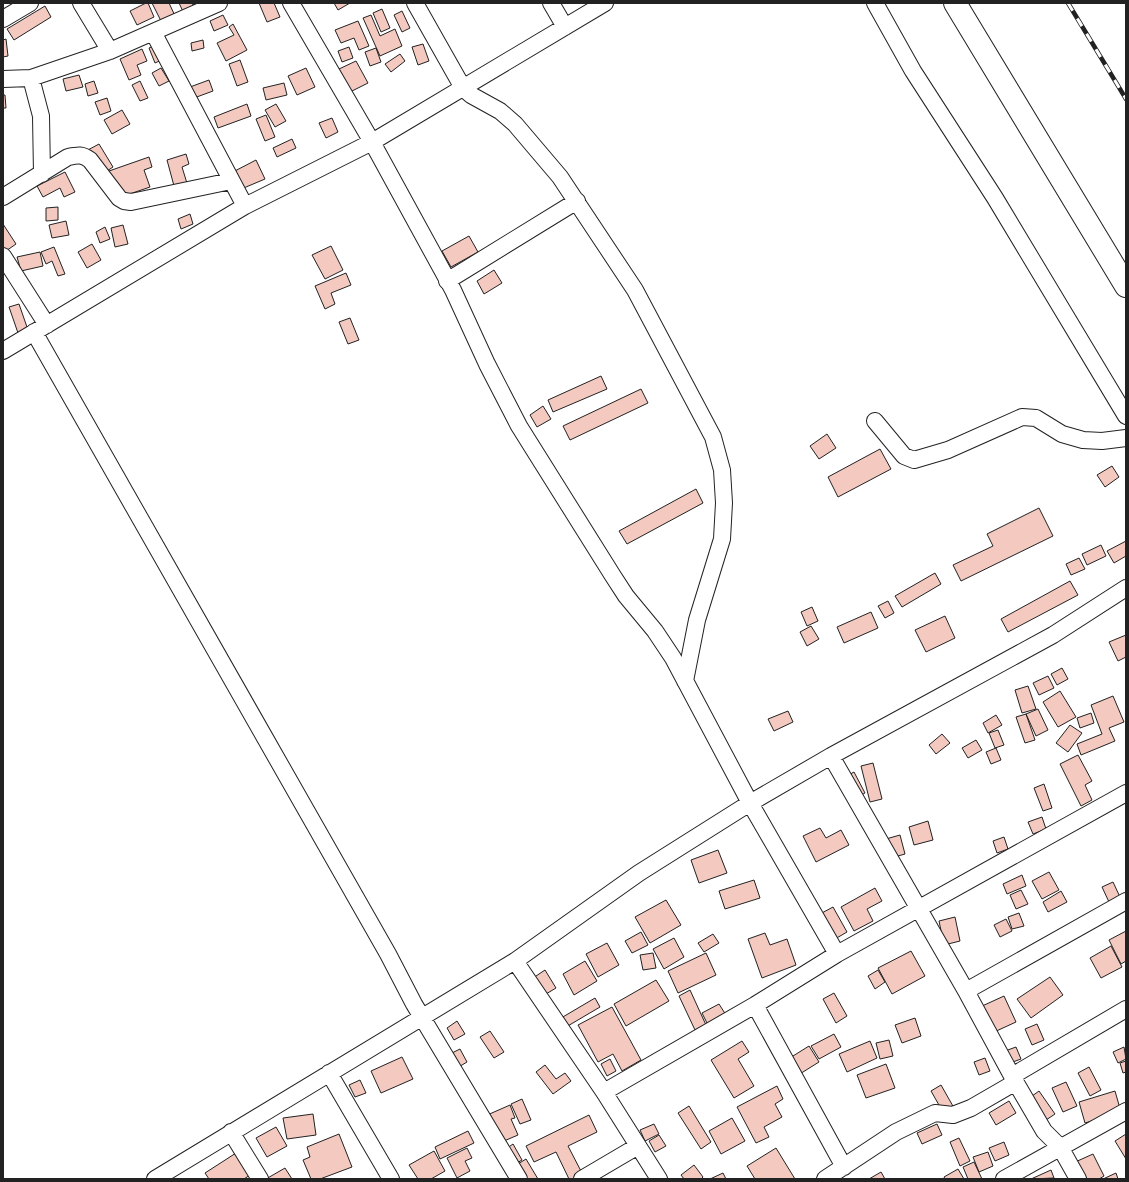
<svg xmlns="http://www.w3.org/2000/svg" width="1129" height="1182" font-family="'Asap Condensed',sans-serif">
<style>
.building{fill:#f3c9c0;stroke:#222}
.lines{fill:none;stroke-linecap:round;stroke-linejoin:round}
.street-casing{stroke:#222;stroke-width:18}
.secondary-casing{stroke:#222;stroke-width:24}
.street{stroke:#fff;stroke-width:16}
.secondary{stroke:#fff;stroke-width:22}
.rail-casing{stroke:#222;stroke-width:4.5}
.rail{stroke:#fff;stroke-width:3;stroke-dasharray:9;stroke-linecap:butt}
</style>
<rect width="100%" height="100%" fill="#fff"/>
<path class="building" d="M 146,3 L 148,3 L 154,17 L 137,25 L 130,11 Z
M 152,3 L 169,3 L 176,18 L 163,25 Z
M 179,3 L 192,3 L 193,5 L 210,3 L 187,20 Z
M 259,3 L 274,3 L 280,17 L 267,22 Z
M 334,3 L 350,3 L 338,10 Z
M 45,6 L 51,17 L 14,40 L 7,29 Z
M 382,9 L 390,28 L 381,32 L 373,13 Z
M 402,11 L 410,28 L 402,32 L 394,15 Z
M 223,15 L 228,25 L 214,31 L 210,21 Z
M 371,15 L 380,36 L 395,29 L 402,46 L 380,56 L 363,18 Z
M 358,21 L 369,46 L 359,50 L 354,38 L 341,43 L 335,30 Z
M 233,24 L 247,50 L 226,61 L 217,43 L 234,35 L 229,27 Z
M 6,39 L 8,56 L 3,57 L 3,40 Z
M 203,40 L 204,48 L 192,51 L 191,43 Z
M 160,43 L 166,58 L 155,63 L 149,48 Z
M 423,44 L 429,61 L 418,65 L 412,47 Z
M 349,47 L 353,58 L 342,62 L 338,51 Z
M 376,48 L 381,62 L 370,66 L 365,52 Z
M 142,49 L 147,61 L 137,65 L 141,75 L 129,80 L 120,59 Z
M 400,54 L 405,61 L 391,72 L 385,64 Z
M 240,60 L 248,82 L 237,86 L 229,64 Z
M 356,61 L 368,83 L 350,92 L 339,69 Z
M 161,68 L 169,81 L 159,86 L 152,73 Z
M 306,68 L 315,87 L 297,95 L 288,76 Z
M 79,75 L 83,87 L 66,91 L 63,79 Z
M 209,80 L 213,91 L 194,98 L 190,87 Z
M 94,81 L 98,93 L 88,96 L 85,84 Z
M 140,81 L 148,98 L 140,101 L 132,85 Z
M 284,83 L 287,95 L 266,100 L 263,88 Z
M 3,95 L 5,95 L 6,108 L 3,108 Z
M 107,98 L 111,111 L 100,115 L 95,102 Z
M 247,104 L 251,116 L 218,128 L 214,117 Z
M 276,104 L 286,121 L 275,127 L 265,110 Z
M 122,110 L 130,124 L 112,134 L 104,120 Z
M 266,115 L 275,137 L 265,141 L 256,119 Z
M 332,118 L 338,132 L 326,138 L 319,123 Z
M 292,139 L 296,148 L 277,157 L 273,148 Z
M 99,144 L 113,167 L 101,175 L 86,151 Z
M 186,154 L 189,164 L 182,167 L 190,193 L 177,197 L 167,160 Z
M 149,157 L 152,167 L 144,170 L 150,187 L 118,198 L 109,171 Z
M 256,160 L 265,179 L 239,190 L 231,173 Z
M 65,172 L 75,192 L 64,197 L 60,188 L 43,197 L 37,186 Z
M 58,207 L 58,220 L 46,221 L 46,208 Z
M 190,214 L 193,224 L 181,229 L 178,219 Z
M 66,221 L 69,235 L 52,238 L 49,225 Z
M 3,224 L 16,244 L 6,251 L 3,247 Z
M 123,225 L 128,244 L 115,247 L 111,228 Z
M 105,227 L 110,239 L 100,243 L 96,232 Z
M 469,236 L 478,252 L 451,267 L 442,251 Z
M 92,244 L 101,260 L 87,268 L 78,252 Z
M 331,246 L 343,270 L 325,279 L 312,255 Z
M 54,247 L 65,274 L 58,276 L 52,261 L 46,264 L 41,252 Z
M 40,252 L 43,266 L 21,271 L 17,257 Z
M 494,270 L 502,283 L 484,294 L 477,281 Z
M 346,273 L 351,285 L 331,293 L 335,304 L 325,309 L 315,286 Z
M 19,304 L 28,330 L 18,333 L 9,307 Z
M 350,318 L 359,340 L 348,344 L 339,322 Z
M 601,376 L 607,389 L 553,412 L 548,400 Z
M 641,389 L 648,403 L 570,440 L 563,426 Z
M 543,406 L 551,419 L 537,427 L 530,415 Z
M 827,434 L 836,448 L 819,459 L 810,446 Z
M 880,449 L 891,469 L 838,497 L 828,477 Z
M 1112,466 L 1119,477 L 1105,487 L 1097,475 Z
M 696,489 L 703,503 L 627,544 L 619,531 Z
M 1039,508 L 1053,536 L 961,581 L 953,565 L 993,546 L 987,534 Z
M 1126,541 L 1126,556 L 1114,563 L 1107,551 Z
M 1101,545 L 1106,556 L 1087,565 L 1082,554 Z
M 1079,558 L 1085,569 L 1071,575 L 1066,564 Z
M 935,573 L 941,584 L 902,607 L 895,596 Z
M 1070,581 L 1078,595 L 1008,632 L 1001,619 Z
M 888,601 L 894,613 L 885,618 L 878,606 Z
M 812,607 L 818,621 L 807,626 L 801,612 Z
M 871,612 L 878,628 L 844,643 L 837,627 Z
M 945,616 L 955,638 L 926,652 L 915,630 Z
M 811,626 L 819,639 L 807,646 L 800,632 Z
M 1126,635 L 1126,657 L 1118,661 L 1109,642 Z
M 1062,668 L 1068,679 L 1057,685 L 1051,674 Z
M 1048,676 L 1054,688 L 1039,695 L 1033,683 Z
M 1028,686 L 1036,709 L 1022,713 L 1015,690 Z
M 1060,691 L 1076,717 L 1058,727 L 1043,702 Z
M 1113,696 L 1124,722 L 1109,728 L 1115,741 L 1081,755 L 1077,744 L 1102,734 L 1091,705 Z
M 1038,709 L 1048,730 L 1036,736 L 1026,714 Z
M 788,711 L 793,722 L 774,731 L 768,719 Z
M 1091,713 L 1094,723 L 1080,728 L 1077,718 Z
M 1026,714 L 1035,740 L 1025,743 L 1016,717 Z
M 996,715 L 1002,725 L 988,733 L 983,723 Z
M 1070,725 L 1082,733 L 1068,752 L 1056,743 Z
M 998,730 L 1004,745 L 995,748 L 989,733 Z
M 942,734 L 950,743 L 936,754 L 929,745 Z
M 976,740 L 982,750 L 968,758 L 962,748 Z
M 996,748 L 1001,760 L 991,764 L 986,752 Z
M 1078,755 L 1092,781 L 1085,785 L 1092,800 L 1081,806 L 1060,764 Z
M 873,763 L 882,799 L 870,802 L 861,766 Z
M 854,772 L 865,793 L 854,799 L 843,778 Z
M 1044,784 L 1052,808 L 1043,811 L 1034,788 Z
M 1042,817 L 1046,829 L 1033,834 L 1028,822 Z
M 928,821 L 933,840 L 914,845 L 909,827 Z
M 820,828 L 826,838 L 841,830 L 849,845 L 816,862 L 803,836 Z
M 900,835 L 905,854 L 891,858 L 886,839 Z
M 1004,837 L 1008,849 L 997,853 L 993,841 Z
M 718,850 L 727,873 L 699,883 L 691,860 Z
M 1049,872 L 1059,890 L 1042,899 L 1032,881 Z
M 1022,875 L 1026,886 L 1007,894 L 1003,884 Z
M 754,880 L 760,898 L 725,909 L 719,891 Z
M 1113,882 L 1120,897 L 1109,902 L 1102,887 Z
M 875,888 L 882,901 L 867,909 L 873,921 L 854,931 L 841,907 Z
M 1021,890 L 1028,904 L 1016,909 L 1010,895 Z
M 1061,891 L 1067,902 L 1048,912 L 1043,902 Z
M 666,900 L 681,925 L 650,943 L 635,917 Z
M 833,907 L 847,932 L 835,939 L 820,914 Z
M 1019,913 L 1024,926 L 1012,929 L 1008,917 Z
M 955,917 L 960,941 L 944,945 L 939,921 Z
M 1006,919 L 1012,931 L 1000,937 L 994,925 Z
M 1126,931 L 1126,961 L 1121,964 L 1109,940 Z
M 641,932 L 648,945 L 632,953 L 625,941 Z
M 765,933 L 770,945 L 787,939 L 796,965 L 762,978 L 748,939 Z
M 713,934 L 719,943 L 704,952 L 698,943 Z
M 674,938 L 684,957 L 664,969 L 653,949 Z
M 607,943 L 619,965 L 598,977 L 586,954 Z
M 1111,946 L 1122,967 L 1101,978 L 1090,958 Z
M 911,951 L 925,976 L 892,994 L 878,968 Z
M 653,953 L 656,968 L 643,970 L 640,955 Z
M 706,953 L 716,975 L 678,993 L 668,971 Z
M 585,961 L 597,981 L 574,995 L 563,974 Z
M 545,970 L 556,988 L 541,997 L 530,980 Z
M 878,970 L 885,982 L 875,989 L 868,976 Z
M 1050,977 L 1063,995 L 1031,1018 L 1017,999 Z
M 656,980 L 669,1001 L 626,1026 L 614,1004 Z
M 690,990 L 706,1025 L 695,1030 L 679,996 Z
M 834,993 L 847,1016 L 836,1023 L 823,999 Z
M 1004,996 L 1016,1022 L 992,1033 L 980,1007 Z
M 595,998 L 600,1007 L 561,1030 L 556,1021 Z
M 719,1004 L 726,1015 L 708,1025 L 702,1013 Z
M 612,1007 L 641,1060 L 622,1071 L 613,1054 L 598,1062 L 578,1025 Z
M 915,1018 L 921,1036 L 902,1043 L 895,1025 Z
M 457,1021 L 465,1034 L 454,1040 L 447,1028 Z
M 1037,1024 L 1044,1040 L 1032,1045 L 1025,1029 Z
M 490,1031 L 504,1052 L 494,1058 L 480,1037 Z
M 834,1034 L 841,1047 L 819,1059 L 811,1046 Z
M 889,1040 L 893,1056 L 880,1059 L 876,1043 Z
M 742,1041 L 749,1052 L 738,1059 L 754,1086 L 734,1098 L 711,1060 Z
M 870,1041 L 877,1058 L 847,1072 L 839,1054 Z
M 809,1046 L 819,1062 L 795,1077 L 785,1061 Z
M 1016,1047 L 1021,1059 L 1010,1063 L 1005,1051 Z
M 1124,1047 L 1126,1059 L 1118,1063 L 1113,1052 Z
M 460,1049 L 467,1062 L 452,1071 L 444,1057 Z
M 402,1057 L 413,1079 L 381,1093 L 371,1071 Z
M 985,1058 L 990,1071 L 979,1075 L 974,1062 Z
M 610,1059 L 616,1071 L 607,1076 L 601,1064 Z
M 1126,1061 L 1126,1072 L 1123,1073 L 1120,1063 Z
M 886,1064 L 895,1088 L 866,1098 L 857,1075 Z
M 545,1065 L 556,1079 L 565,1073 L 571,1081 L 553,1094 L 536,1072 Z
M 1089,1067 L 1101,1090 L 1090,1096 L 1078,1073 Z
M 360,1080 L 366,1093 L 355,1097 L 349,1085 Z
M 1066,1082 L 1077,1106 L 1063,1112 L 1052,1088 Z
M 941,1085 L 958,1115 L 948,1121 L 931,1091 Z
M 777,1086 L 783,1099 L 775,1104 L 782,1117 L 764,1127 L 769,1137 L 756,1143 L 737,1107 Z
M 1039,1091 L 1055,1114 L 1043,1122 L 1028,1099 Z
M 1115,1091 L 1121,1112 L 1085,1123 L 1079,1102 Z
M 522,1099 L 531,1120 L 520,1124 L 511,1104 Z
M 1009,1101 L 1016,1113 L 996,1125 L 989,1113 Z
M 510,1105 L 515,1118 L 511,1119 L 518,1135 L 497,1144 L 485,1116 Z
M 689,1106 L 711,1142 L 701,1149 L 678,1113 Z
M 313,1114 L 316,1135 L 287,1139 L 283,1118 Z
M 589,1115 L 597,1132 L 568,1146 L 583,1175 L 576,1179 L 569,1179 L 556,1152 L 534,1162 L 526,1146 Z
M 732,1118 L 745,1141 L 721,1154 L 709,1131 Z
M 654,1124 L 659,1134 L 645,1141 L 640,1130 Z
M 937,1124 L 942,1135 L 922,1144 L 917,1133 Z
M 276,1127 L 287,1146 L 267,1157 L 256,1138 Z
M 468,1131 L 474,1143 L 440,1159 L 435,1147 Z
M 339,1134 L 352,1167 L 320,1179 L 311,1179 L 303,1160 L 310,1157 L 307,1147 Z
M 1126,1134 L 1126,1159 L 1115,1141 Z
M 659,1135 L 666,1146 L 655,1152 L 649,1141 Z
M 959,1138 L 970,1161 L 960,1166 L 950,1142 Z
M 1004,1142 L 1009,1155 L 995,1161 L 989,1148 Z
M 513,1144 L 522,1160 L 512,1166 L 503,1151 Z
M 467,1148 L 472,1158 L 465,1161 L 470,1171 L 457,1178 L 447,1158 Z
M 776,1148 L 795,1179 L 755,1179 L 747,1166 Z
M 434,1151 L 445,1171 L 431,1179 L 418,1179 L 409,1165 Z
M 988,1152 L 993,1166 L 979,1172 L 973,1157 Z
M 236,1153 L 250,1175 L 244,1179 L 209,1179 L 205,1173 Z
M 1093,1154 L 1104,1176 L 1099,1179 L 1081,1179 L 1073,1163 Z
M 526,1159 L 538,1179 L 521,1179 L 513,1167 Z
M 974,1162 L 982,1179 L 968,1179 L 963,1167 Z
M 694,1165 L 703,1177 L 701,1179 L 684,1179 L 681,1175 Z
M 285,1168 L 292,1179 L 266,1179 Z
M 958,1169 L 964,1179 L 945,1179 L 944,1177 Z
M 1051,1170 L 1054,1178 L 1031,1179 Z
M 881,1172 L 885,1179 L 869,1179 Z
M 723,1173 L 726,1179 L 710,1179 Z
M 1116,1173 L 1118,1179 L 1103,1179 Z"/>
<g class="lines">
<defs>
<path id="street" d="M 81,3 L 110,51
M 291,3 L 372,142 L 453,290 L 487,364 L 519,426 L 613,576 L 626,596 L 655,631 L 673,658 L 750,803 L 837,954
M 415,3 L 463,88 L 471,95 L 500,111 L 515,124 L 560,177 L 635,290 L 713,437 L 722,470 L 724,503 L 722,539 L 697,620 L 685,681
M 551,3 L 565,27
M 875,3 L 913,71 L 995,198 L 1126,416
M 3,19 L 30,3
M 153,32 L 245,206
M 31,78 L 41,116 L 42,174
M 3,79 L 31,78 L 110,51 L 219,3
M 3,197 L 68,157 C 78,155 82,154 90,160 L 119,198 L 124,201 L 131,202 L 231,181
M 3,256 L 47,325
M 447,281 L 577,201
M 34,332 L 388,954 L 414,1004 L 519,1179
M 3,351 L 245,206 L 372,142 L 605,3
M 875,421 L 904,456 L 914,460 L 948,450 L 1022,417 L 1036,418 L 1062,434 L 1083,440 L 1102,441 L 1126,438
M 831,756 L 966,991 L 1012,1076 L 1044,1131 L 1060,1147 L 1078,1179
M 515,961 L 604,1092 L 659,1179
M 966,991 L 1126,901
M 755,1005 L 844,1167
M 329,1073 L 391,1179
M 1012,1076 L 1126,1009
M 604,1092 L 755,1005 L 837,954 L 1126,793
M 231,1132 L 260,1179
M 155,1179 L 515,961 L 639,873 L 750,803 L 831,756 L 1053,635 L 1126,588
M 582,1179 L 638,1146
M 825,1179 L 896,1132 L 935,1113 L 953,1115 L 971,1108 L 1016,1082
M 1004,1179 L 1126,1111"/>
<path id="secondary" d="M 955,3 L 1126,286"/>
</defs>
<use href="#street" class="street-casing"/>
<use href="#secondary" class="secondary-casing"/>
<use href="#street" class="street"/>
<use href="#secondary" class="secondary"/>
<defs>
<path id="rail" d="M 1068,3 L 1126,99"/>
</defs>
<use href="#rail" class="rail-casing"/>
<use href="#rail" class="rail"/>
</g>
<rect width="1129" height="1182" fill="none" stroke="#222222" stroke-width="8"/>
</svg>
